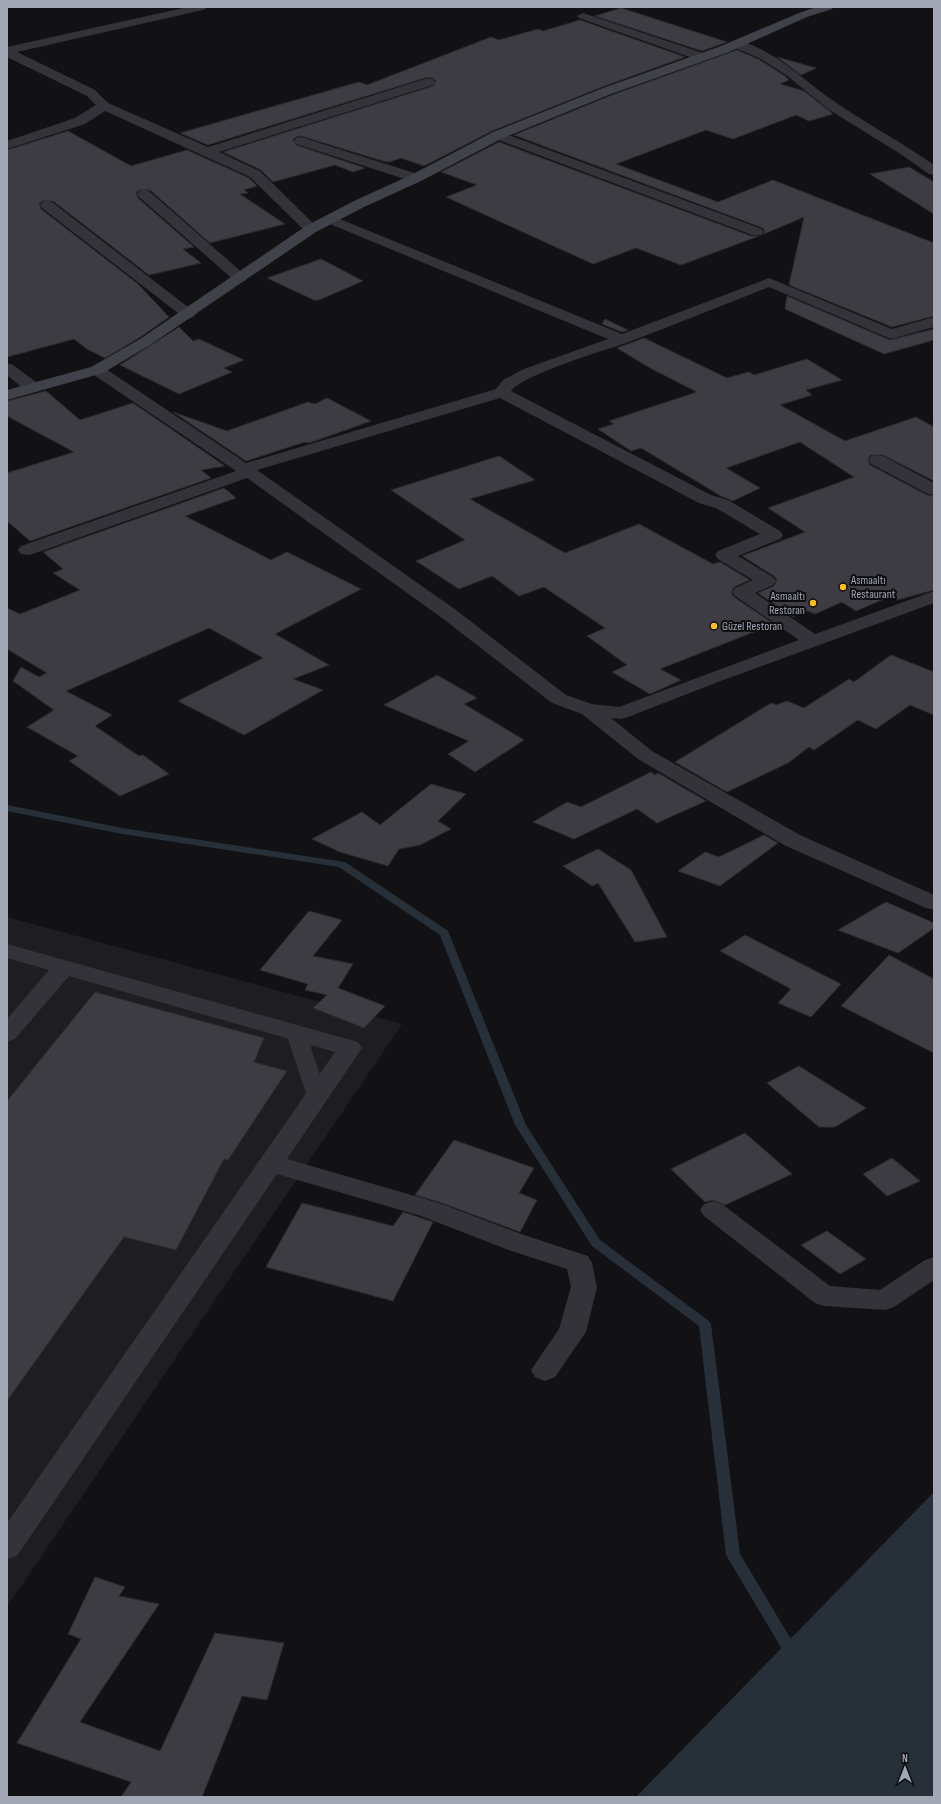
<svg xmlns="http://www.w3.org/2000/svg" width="941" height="1804" font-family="'Sofia Sans Condensed',sans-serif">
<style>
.built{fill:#1e1e21}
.water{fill:#273039}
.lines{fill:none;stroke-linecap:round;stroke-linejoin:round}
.stream{fill:#273039;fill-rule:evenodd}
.building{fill:#3c3c42;stroke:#2c2c30}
.lane{fill:#333339;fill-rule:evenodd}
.street{fill:#333339;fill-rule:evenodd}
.secondary{fill:#414249;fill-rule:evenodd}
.poi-dot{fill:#ffbe1f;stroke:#0d0d0f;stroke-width:1.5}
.labels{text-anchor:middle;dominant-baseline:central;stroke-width:4;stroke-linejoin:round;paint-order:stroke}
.poi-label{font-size:12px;fill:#a2a7b6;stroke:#0d0d0f;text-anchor:start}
</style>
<rect width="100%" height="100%" fill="#121214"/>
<path class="built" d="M 7,917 L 402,1024 L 7,1607 Z"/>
<path class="water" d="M 934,1492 L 934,1797 L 636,1797 Z"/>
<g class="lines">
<path class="stream" d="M 7,805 L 122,828 L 345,862 L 448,931 L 526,1125 L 600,1240 L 709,1321 L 711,1324 L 740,1554 L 798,1651 L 800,1655 L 798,1659 L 793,1661 L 788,1659 L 726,1555 L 699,1326 L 592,1246 L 515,1125 L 440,935 L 339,867 L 122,834 L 7,811 Z"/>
</g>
<path class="building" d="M 621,8 L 727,42 L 702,51 L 595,16 Z
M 580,20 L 685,57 L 602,87 L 492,131 L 424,166 L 401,158 L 390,162 L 383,161 L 301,136 L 296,137 L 293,140 L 296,145 L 365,168 L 353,172 L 335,165 L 273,182 L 261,170 L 223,152 L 433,86 L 436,81 L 433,78 L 425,78 L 208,145 L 180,133 L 359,82 L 367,85 L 491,37 L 499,40 L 538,29 L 543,31 Z
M 737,50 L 760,60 L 785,76 L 789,80 L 780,84 L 804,91 L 833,114 L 809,121 L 796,115 L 733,139 L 706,130 L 616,164 L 718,202 L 773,180 L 934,243 L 934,316 L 892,327 L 789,285 L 804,217 L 764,234 L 765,231 L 763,228 L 514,135 L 612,95 Z
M 777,57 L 816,68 L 801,75 Z
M 68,131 L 131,166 L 187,150 L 249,178 L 257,186 L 244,190 L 248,193 L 240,194 L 285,224 L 210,243 L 150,190 L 139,190 L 136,193 L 138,198 L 194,247 L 183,249 L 201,263 L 149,275 L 53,201 L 42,201 L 39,204 L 41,209 L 138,284 L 169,317 L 139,338 L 105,358 L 87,349 L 74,339 L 7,357 L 7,150 Z
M 499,142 L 751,236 L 759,236 L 681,265 L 636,248 L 593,264 L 446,197 L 477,185 L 441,172 Z
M 909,167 L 934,182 L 934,214 L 870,174 Z
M 321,259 L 363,281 L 319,300 L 314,300 L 267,278 Z
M 787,296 L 890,340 L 934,329 L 934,340 L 884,354 L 785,309 Z
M 605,319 L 628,330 L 622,332 L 602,324 Z
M 179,327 L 193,341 L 199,339 L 244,360 L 224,368 L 232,372 L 179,394 L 120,365 Z
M 644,338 L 727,378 L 749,372 L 754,375 L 807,359 L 842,380 L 806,390 L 812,395 L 780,405 L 845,441 L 916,417 L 934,427 L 934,481 L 883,455 L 871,455 L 868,459 L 870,465 L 927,495 L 934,496 L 934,590 L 897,600 L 891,596 L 856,611 L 842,602 L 815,614 L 808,611 L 793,617 L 758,593 L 774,586 L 777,580 L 774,576 L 742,556 L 805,532 L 768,508 L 854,477 L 800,442 L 726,468 L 760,488 L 733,501 L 721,496 L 641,448 L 631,451 L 598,429 L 614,424 L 609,421 L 697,392 L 650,368 L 617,348 Z
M 46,391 L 80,420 L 133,403 L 225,466 L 201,470 L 211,478 L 30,541 L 7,521 L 7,473 L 74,452 L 7,416 L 7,401 Z
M 327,398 L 371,421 L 315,441 L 308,443 L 305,442 L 246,461 L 173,412 L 227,431 L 308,402 L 315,404 Z
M 499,456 L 535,480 L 470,499 L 565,553 L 639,524 L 713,564 L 720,562 L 750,580 L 734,587 L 731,593 L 734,597 L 774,624 L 660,669 L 681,680 L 650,694 L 612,672 L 627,665 L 587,636 L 605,628 L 544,587 L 519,596 L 492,576 L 459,589 L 416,561 L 465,540 L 391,490 Z
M 224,488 L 236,498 L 185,516 L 271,560 L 287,552 L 361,589 L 275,634 L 329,665 L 293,679 L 323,690 L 244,735 L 178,701 L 263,658 L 209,628 L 66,691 L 112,715 L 95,726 L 139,756 L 143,755 L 169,774 L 120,796 L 69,761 L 78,756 L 27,727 L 54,710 L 13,681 L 21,667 L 39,677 L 47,673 L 7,649 L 7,608 L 20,614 L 80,590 L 53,573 L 63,569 L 43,552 Z
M 891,655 L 934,672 L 934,715 L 910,705 L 876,729 L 858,720 L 814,750 L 809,747 L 788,763 L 727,792 L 675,762 L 771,703 L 776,705 L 787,701 L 804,708 L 849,679 L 854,682 Z
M 437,675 L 477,698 L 464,704 L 524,740 L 475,772 L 448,754 L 469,741 L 384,705 Z
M 651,772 L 655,775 L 658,773 L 706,801 L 657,823 L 637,809 L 574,839 L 533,822 L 567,802 L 581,807 Z
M 431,784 L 466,794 L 438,821 L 451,829 L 420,845 L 399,849 L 388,866 L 340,852 L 312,839 L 362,812 L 380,825 Z
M 764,835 L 778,843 L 720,886 L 678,871 L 705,852 L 719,857 Z
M 598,849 L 631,870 L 667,937 L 635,942 L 598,883 L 592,886 L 563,866 Z
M 886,902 L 934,923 L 934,928 L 898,953 L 838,930 Z
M 309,911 L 342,920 L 313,956 L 353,964 L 338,988 L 385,1006 L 364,1028 L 313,1008 L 327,995 L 305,990 L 308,984 L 260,970 Z
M 745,935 L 841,984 L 811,1017 L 778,1003 L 791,989 L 720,951 Z
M 889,955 L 934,979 L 934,1053 L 841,1006 Z
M 95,992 L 264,1038 L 254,1062 L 287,1071 L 228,1160 L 224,1159 L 176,1250 L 124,1237 L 7,1401 L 7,1101 Z
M 799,1066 L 866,1108 L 835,1127 L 819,1127 L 767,1083 Z
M 745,1133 L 792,1174 L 725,1205 L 713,1200 L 705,1202 L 671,1169 Z
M 454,1140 L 534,1168 L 519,1193 L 537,1200 L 520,1232 L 439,1202 L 415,1195 Z
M 892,1158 L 920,1181 L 887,1196 L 863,1174 Z
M 302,1203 L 393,1226 L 403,1212 L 433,1222 L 393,1301 L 266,1267 Z
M 827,1231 L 866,1259 L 840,1274 L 801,1245 Z
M 95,1577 L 125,1587 L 119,1596 L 159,1604 L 80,1722 L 160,1751 L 215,1633 L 284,1643 L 267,1700 L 242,1696 L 202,1797 L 121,1797 L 131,1782 L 17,1743 L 81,1639 L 68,1634 Z"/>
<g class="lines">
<path class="lane" d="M 296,1027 L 303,1029 L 306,1033 L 327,1096 L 324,1101 L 317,1103 L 310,1101 L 307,1096 L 286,1033 L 289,1029 Z"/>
<path class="street" d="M 188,7 L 209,7 L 203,10 L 17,52 L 95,90 L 108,103 L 208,147 L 425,79 L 433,79 L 435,82 L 433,85 L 219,152 L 260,171 L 316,226 L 318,229 L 316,232 L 306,232 L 250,177 L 105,111 L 85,124 L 7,149 L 7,141 L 75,118 L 96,105 L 87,96 L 7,57 L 7,47 Z
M 583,13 L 706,54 L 708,57 L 706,60 L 698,60 L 579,18 L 577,16 Z
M 737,40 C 778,51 804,82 838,104 C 869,125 903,143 934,165 L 934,175 L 929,174 L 902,155 L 828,109 L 786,75 L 761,59 L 733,47 L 731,44 L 733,41 Z
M 498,131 L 762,229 L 764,232 L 762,235 L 752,235 L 493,138 L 491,135 L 493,132 Z
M 301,137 L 421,175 L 423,178 L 421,181 L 411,181 L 296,144 L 294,141 L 296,138 Z
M 144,190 L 149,191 L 245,275 L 247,278 L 245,281 L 240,282 L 235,281 L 139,197 L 137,194 L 139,191 Z
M 47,201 L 52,202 L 193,311 L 196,314 L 193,317 L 188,319 L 183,317 L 42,208 L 40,205 L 42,202 Z
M 330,215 L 622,334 L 769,278 L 892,329 L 934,317 L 934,327 L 891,339 L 769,287 C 721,306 674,325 626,343 C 603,351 524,374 511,391 L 711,495 L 728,500 L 780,531 L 783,535 L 780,539 L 738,556 L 773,577 L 776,581 L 773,585 L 755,593 L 815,634 L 934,591 L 934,603 L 718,682 L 628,717 L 621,719 L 611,718 L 652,751 L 800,835 L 934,895 L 934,910 L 926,908 L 784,845 L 638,759 L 582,714 L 552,703 L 442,618 L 247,478 L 33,554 L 27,555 L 21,554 L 18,550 L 21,546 L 236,471 L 91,373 L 89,370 L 91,367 L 97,365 L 103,367 L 246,463 L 496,389 L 503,380 L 524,369 L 608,339 L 325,222 L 323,219 L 325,216 ZM 500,398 L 699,503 L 716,508 L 760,534 L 718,551 L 715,555 L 718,559 L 753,580 L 735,588 L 732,592 L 735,596 L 799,640 L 619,707 L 592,704 L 566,695 L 456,610 L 257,470 Z
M 7,363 L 13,365 L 40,385 L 42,388 L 40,391 C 27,395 17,383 7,375 Z
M 877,455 L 883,456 L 934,483 L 934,495 L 928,494 L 871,464 L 869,460 L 871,456 Z
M 7,944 L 358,1042 L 362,1048 L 287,1159 L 439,1203 L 524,1235 L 588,1256 L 592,1263 L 597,1287 L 586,1332 L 555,1377 L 545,1381 L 535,1377 L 531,1370 L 559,1329 L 571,1287 L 567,1269 L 506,1249 L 421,1216 L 277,1174 L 17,1556 L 7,1559 L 7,1523 L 335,1052 L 69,976 L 15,1039 L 7,1042 L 7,1019 L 49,970 L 7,958 Z
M 713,1201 L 722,1204 L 830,1286 L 880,1290 L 925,1260 L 934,1257 L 934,1280 L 894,1307 L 885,1310 L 824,1306 L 815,1303 L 704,1216 L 700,1210 L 704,1204 Z"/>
<path class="secondary" d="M 816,7 L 834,7 L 832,9 L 807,17 L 729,52 L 611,94 L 503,138 L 421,181 L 364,207 L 316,232 L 150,345 L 103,373 L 7,400 L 7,390 L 91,367 L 140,339 L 306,226 L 354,201 L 411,175 L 493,132 L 603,88 L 721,46 L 799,13 Z"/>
</g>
<g class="poi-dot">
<circle cx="843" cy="587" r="4"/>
<circle cx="813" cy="603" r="4"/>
<circle cx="714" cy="626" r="4"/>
</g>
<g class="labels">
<g class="poi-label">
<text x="851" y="580">Asmaaltı<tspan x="851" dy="14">Restaurant</tspan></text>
<text x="805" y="596" text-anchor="end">Asmaaltı<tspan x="805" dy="14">Restoran</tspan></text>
<text x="722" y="626">Güzel Restoran</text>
</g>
</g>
<rect width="941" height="1804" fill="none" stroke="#a2a7b6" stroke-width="16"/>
<g transform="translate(905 1768)" stroke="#0d0d0f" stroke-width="3" paint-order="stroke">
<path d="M0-3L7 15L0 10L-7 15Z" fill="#a2a7b6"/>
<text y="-6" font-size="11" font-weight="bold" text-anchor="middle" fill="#a2a7b6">N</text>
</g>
</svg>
